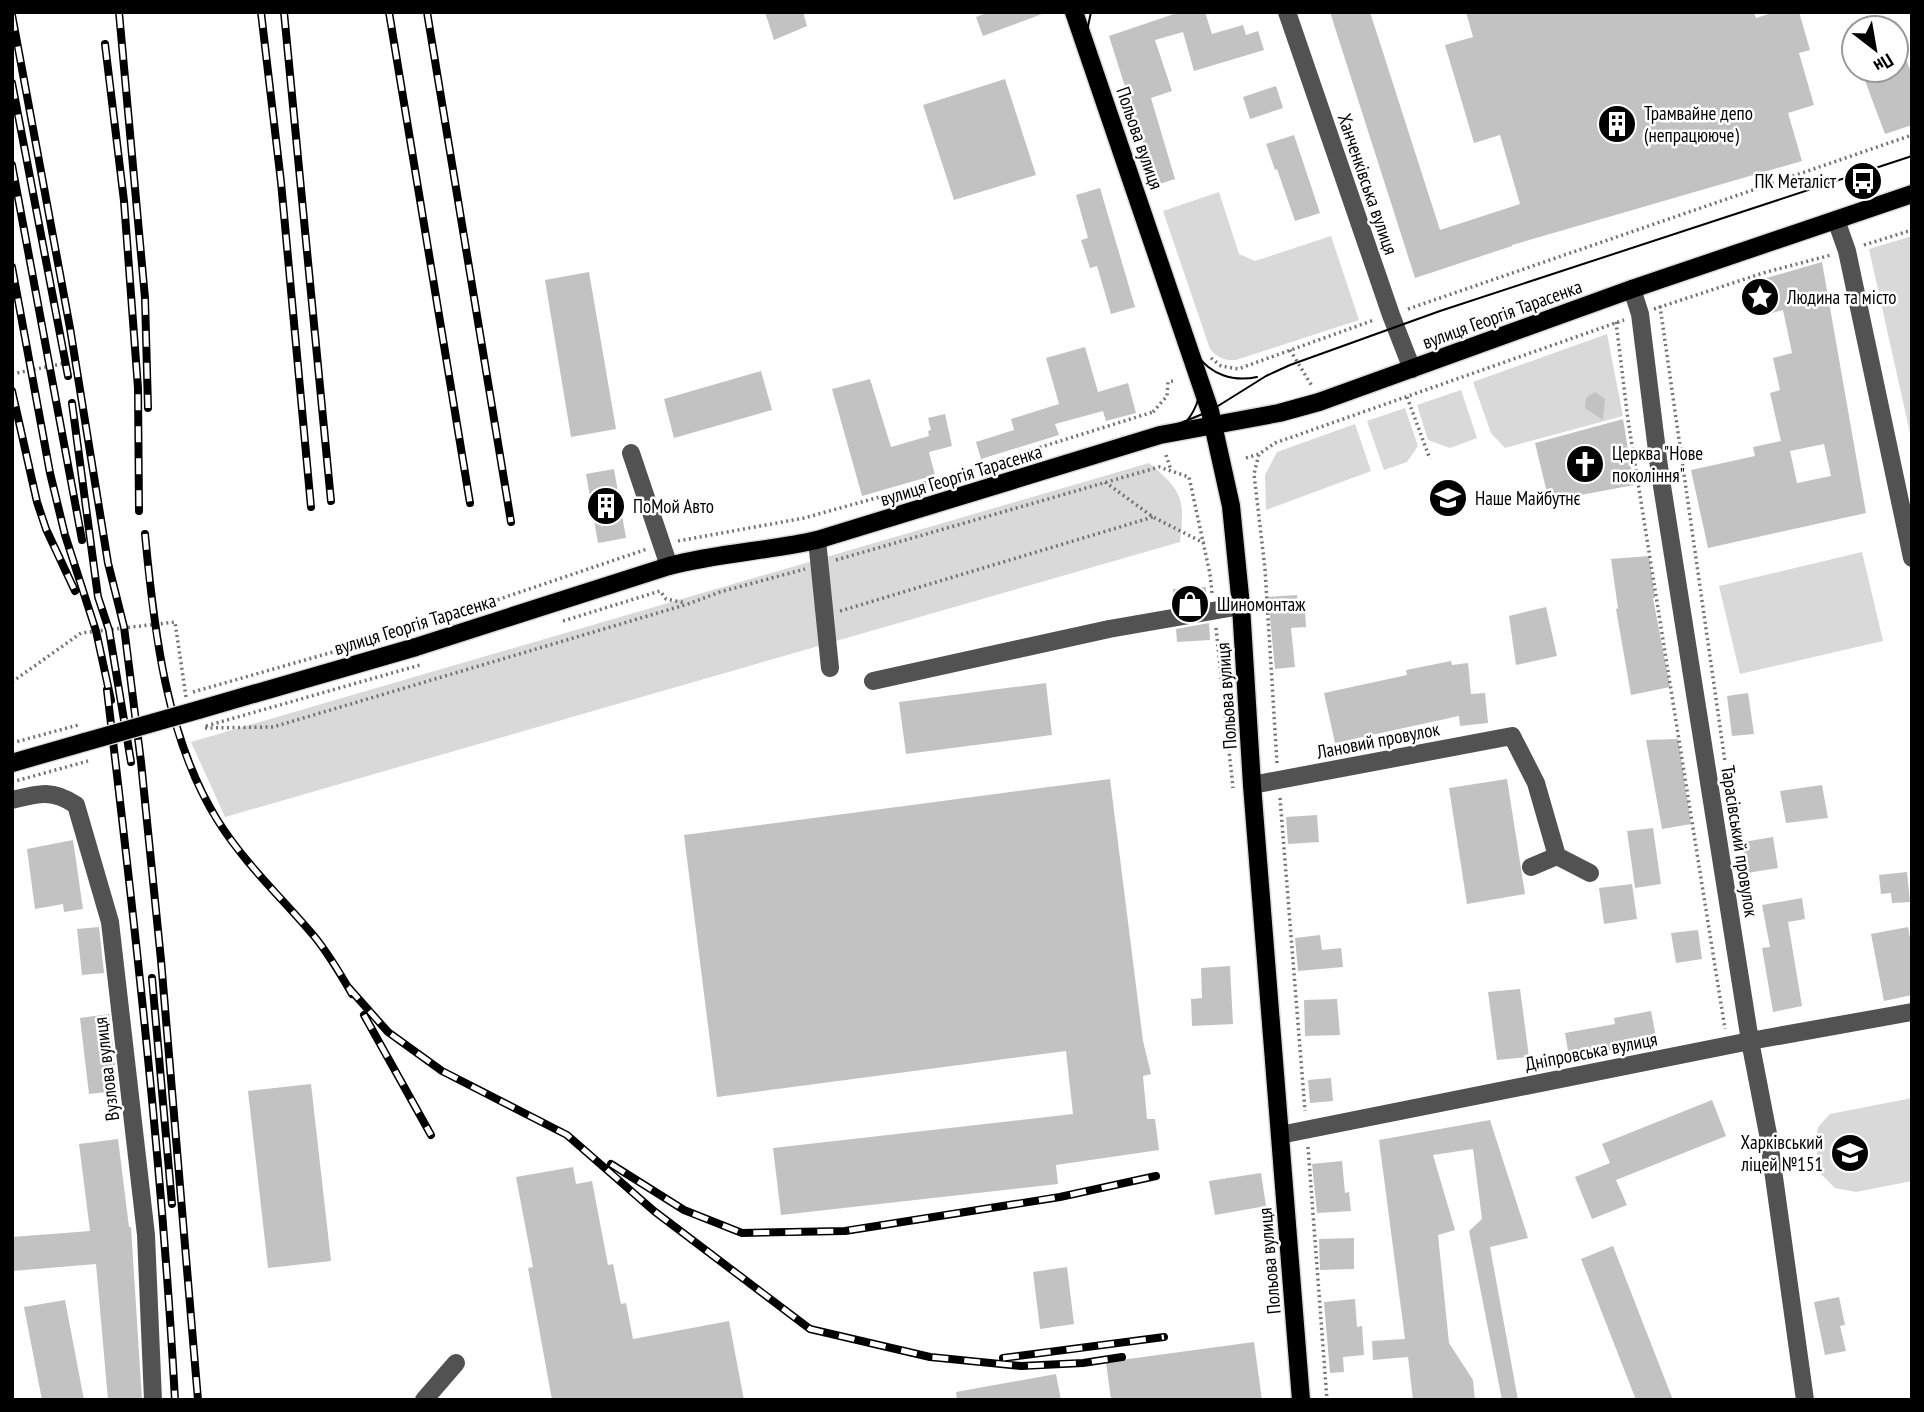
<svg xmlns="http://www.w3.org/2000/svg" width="1924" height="1412" font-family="'PT Sans Narrow',sans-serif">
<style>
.green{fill:#d9d9d9}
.building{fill:#c2c2c2;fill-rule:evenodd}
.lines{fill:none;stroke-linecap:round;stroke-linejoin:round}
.major-casing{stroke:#dbdbdb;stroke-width:21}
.path{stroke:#747474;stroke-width:3.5;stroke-dasharray:2 3.5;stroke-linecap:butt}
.minor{stroke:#525252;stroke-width:18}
.major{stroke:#000;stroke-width:18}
.tram{stroke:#000;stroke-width:2}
.rail-casing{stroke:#000;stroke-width:8}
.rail{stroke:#fff;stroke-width:5;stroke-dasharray:16;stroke-linecap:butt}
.major-bridge-casing{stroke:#dbdbdb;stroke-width:21;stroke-linecap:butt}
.path-bridge{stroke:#747474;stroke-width:3.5;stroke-dasharray:2 3.5;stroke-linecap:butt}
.major-bridge{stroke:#000;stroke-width:18}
.labels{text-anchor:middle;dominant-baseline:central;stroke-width:5;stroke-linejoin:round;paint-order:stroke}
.poi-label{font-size:19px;fill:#000;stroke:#fff;text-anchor:start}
.street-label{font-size:19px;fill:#000;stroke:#fff}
</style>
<rect width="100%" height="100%" fill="#fff"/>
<path class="green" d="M 1219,192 L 1239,254 L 1255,261 L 1331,236 L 1359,320 L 1236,360 C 1224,361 1217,357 1210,349 L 1163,211 Z
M 1912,236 L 1912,442 L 1869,249 Z
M 1607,334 L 1623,416 L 1505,448 L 1491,433 L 1473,382 Z
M 1461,390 L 1477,438 L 1450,448 L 1428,440 L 1417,405 Z
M 1405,408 L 1418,446 L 1407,462 L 1384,470 L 1367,421 Z
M 1355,424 L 1371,471 L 1266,510 L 1265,475 L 1277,452 Z
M 1149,463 C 1183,491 1185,499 1180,542 L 225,817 L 191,742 Z
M 1862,552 L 1883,641 L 1740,674 L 1719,586 Z
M 1912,1098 L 1912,1181 L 1856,1192 L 1835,1188 L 1821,1174 L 1815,1143 L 1818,1127 L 1830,1114 Z"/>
<path class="building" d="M 765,12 L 803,12 L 807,26 L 774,40 Z
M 989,12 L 1042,12 L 1042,14 L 983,36 L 976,17 Z
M 1180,12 L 1205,12 L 1212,34 L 1243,25 L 1246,35 L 1258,31 L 1264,50 L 1194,71 L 1183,32 L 1155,40 L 1172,91 L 1151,98 L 1175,179 L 1156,185 L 1109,36 Z
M 1330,12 L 1370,12 L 1440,230 L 1520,204 L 1500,135 L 1474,143 L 1445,45 L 1473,37 L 1466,12 L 1754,12 L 1756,18 L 1775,12 L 1799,12 L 1810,50 L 1799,53 L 1814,105 L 1788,113 L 1802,161 L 1512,245 L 1512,246 L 1415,278 Z
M 1896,37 L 1898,37 L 1912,75 L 1912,125 L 1885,134 L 1861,70 L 1896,70 Z
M 1005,79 L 1036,175 L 954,200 L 923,105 Z
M 1276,86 L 1283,108 L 1250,119 L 1243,97 Z
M 1294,135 L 1320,213 L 1295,221 L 1277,169 L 1275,170 L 1266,144 Z
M 1100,188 L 1135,307 L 1111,314 L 1097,266 L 1090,268 L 1081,240 L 1088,238 L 1076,195 Z
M 1822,262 L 1866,513 L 1708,548 L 1691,470 L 1755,456 L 1753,447 L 1781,441 L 1770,393 L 1780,390 L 1773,358 L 1792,353 L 1783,310 L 1765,315 L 1756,281 ZM 1824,444 L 1831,476 L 1797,483 L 1790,451 Z
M 589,272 L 616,429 L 571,437 L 545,280 Z
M 1085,347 L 1098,392 L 1128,383 L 1136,413 L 1106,421 L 1103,411 L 1055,424 L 1059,435 L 981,459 L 976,442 L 1014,430 L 1011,419 L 1059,404 L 1046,358 Z
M 761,371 L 772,410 L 674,438 L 664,399 Z
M 870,379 L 891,447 L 929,436 L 928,431 L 931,430 L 928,418 L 945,414 L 952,446 L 929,452 L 935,475 L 862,496 L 832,389 Z
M 1595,392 L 1605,399 L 1603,420 L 1585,408 L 1586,398 Z
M 1623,419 L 1634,485 L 1549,501 L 1535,443 Z
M 614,469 L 626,538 L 598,543 L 586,474 Z
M 1649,556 L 1655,598 L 1653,598 L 1670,687 L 1631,695 L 1616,609 L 1618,608 L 1611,559 Z
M 1206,587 L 1207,600 L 1174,606 L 1173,589 Z
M 1297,595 L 1298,608 L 1305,608 L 1306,627 L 1291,628 L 1295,667 L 1275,669 L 1268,597 Z
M 1546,607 L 1557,656 L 1516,665 L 1509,616 Z
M 1209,623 L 1210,640 L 1177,642 L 1176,629 Z
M 1451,661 L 1452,665 L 1468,663 L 1471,694 L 1485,693 L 1488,723 L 1460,726 L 1459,716 L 1335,743 L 1324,693 L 1407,675 L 1406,670 Z
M 1046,683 L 1052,735 L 906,754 L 899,702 Z
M 1748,693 L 1754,734 L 1732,736 L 1727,696 Z
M 1678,739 L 1691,824 L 1662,829 L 1646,740 Z
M 1110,779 L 1143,1041 L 1151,1074 L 1143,1076 L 1147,1119 L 1155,1119 L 1159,1150 L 1056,1165 L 1058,1184 L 781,1215 L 773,1148 L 1073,1114 L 1066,1051 L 717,1097 L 684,835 Z
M 1507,779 L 1525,894 L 1467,904 L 1449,788 Z
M 1822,785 L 1828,818 L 1786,823 L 1780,791 Z
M 1317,815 L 1319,842 L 1288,844 L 1286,817 Z
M 1653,828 L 1661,884 L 1635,888 L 1627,831 Z
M 1773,837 L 1778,868 L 1747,873 L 1743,842 Z
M 73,840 L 83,909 L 64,912 L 63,904 L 35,909 L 27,849 Z
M 1907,872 L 1910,902 L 1892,903 L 1891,893 L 1881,894 L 1879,875 Z
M 1632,884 L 1637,919 L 1604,924 L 1599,888 Z
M 1802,898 L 1805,919 L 1788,922 L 1802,1006 L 1773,1012 L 1762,948 L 1770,947 L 1762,905 Z
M 99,927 L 104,973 L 82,975 L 77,929 Z
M 1908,927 L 1912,948 L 1912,995 L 1884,1001 L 1871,934 Z
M 1698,930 L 1702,959 L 1676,963 L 1671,933 Z
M 1320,935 L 1322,950 L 1341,948 L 1343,967 L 1298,971 L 1295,938 Z
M 1230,966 L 1233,1024 L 1192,1026 L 1191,999 L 1202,998 L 1201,968 Z
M 1520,989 L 1529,1057 L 1497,1060 L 1488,992 Z
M 1337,999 L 1340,1035 L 1305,1036 L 1304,1000 Z
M 1651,1011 L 1657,1042 L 1569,1057 L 1565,1033 L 1615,1024 L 1614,1018 Z
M 109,1014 L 118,1091 L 89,1094 L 80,1018 Z
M 1331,1078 L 1333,1101 L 1310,1103 L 1308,1080 Z
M 311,1084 L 331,1261 L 268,1268 L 248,1091 Z
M 1712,1100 L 1726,1136 L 1616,1180 L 1627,1205 L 1592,1219 L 1575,1177 L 1610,1163 L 1602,1144 Z
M 1490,1120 L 1528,1238 L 1490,1247 L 1518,1400 L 1502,1400 L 1469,1231 L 1482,1219 L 1473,1149 L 1433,1155 L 1455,1230 L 1438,1235 L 1449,1343 L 1473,1380 L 1475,1400 L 1413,1400 L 1408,1357 L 1373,1360 L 1372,1341 L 1405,1339 L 1379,1140 Z
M 118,1139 L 129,1227 L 131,1227 L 142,1400 L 108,1400 L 96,1264 L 12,1271 L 12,1237 L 90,1231 L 79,1144 Z
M 1342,1161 L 1345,1193 L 1349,1192 L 1351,1211 L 1317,1213 L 1312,1164 Z
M 573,1167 L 576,1184 L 592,1181 L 608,1265 L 613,1264 L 621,1304 L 626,1303 L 633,1339 L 729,1321 L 744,1400 L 552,1400 L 528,1268 L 533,1267 L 516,1177 Z
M 1261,1173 L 1266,1206 L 1215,1215 L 1209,1181 Z
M 1354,1238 L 1354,1269 L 1320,1270 L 1319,1239 Z
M 1613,1246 L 1648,1336 L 1673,1400 L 1636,1400 L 1581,1259 Z
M 1067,1267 L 1074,1324 L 1040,1329 L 1033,1272 Z
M 1839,1297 L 1845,1325 L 1840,1326 L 1846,1351 L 1825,1355 L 1814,1302 Z
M 1355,1299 L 1357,1327 L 1362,1326 L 1364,1355 L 1343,1357 L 1344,1372 L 1330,1373 L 1324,1302 Z
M 65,1300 L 84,1400 L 42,1400 L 24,1307 Z
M 1254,1342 L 1262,1400 L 1111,1400 L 1106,1362 Z
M 1056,1374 L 1061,1400 L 957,1400 L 956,1392 Z"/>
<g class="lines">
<defs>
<path id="major" d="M 1074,12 L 1210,411 L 1231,506 L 1241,606 L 1252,785 L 1301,1400
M 198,710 L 416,647 L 669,566 C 718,553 768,551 817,540 L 1160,435 L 1279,413 L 1319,402 L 1632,289 L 1912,194
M 12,763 L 85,742"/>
</defs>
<use href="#major" class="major-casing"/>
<path class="path" d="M 1864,245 L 1912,230
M 1660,306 L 1725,762
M 1408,309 L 1912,135
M 1654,309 L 1763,273 L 1831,255
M 1616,322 L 1628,420 L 1725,1029
M 1290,350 L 1312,386
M 1211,358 L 1221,366 L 1238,369 L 1374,320
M 12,374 L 71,362
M 1407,397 L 1430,459
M 1153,412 L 1167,396 L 1168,382 L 1173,381
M 1166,455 L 1171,470
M 1246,458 L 1259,454
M 1105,482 L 1153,517 L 1204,543
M 678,541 L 804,518 L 894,493 L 1153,412
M 836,560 L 1159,467 L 1189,477 L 1210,574 L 1212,593
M 482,605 L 647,549
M 840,611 L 1153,517
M 563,621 L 660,591 L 666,599 L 686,603
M 1216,628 L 1233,788
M 12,682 L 81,633 L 175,622 L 186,697
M 205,728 L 273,727 L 688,604 L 720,592 L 805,569
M 1277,763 L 1265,569 L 1254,474 L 1259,454 L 1275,443 L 1624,320
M 1280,798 L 1305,1111
M 1308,1147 L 1327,1400"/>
<path class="minor" d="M 1287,12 L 1391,315 L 1412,369
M 1836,220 L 1847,251 L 1912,558
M 1632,289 L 1640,314 L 1659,467 L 1750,1041 L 1768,1134 L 1805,1400
M 631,453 L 669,566
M 817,540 L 830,668
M 873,681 L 1109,629 L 1241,606
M 1252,785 L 1512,736 L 1536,783 L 1557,856
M 12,800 C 39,793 53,789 76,805 L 110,922 L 146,1235 L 153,1400
M 1531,867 L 1557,856 L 1590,873
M 1280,1135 L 1750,1041 L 1912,1012
M 424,1400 L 456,1363"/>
<use href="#major" class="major"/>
<path class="tram" d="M 1070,12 L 1083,49
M 1091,12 L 1087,31 L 1088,42 L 1199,367 C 1203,388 1199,407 1185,423
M 1196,354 C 1211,375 1233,382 1257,377
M 12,759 L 415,644 L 668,563 C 718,549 766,549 816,537 L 1156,433 L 1210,411 L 1266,376 L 1290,365 L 1440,311 L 1912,156"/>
<defs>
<path id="rail" d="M 119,12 L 145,298 L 148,408
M 261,12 L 281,182 L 311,507
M 284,12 L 331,501
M 389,12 L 470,503
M 427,12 L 511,522
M 12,15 L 70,328 L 108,563 L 124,627 L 141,762 L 161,960 L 198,1400
M 105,44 L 124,201 L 138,388 L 139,511
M 12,83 L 68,376
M 12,165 L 82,540
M 12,267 L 50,473 L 65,535 L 96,631 L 111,700
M 12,391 L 37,502 L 46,529 L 75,591
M 72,403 L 98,597 L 109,630 L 131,762
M 145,534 C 154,630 166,738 218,821 C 245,864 282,898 314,936 C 328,953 341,975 352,994
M 107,690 C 135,926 162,1162 175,1400
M 152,978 L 172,1204
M 348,987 L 388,1032 L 442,1071 L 567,1135 L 654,1211 L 810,1329 L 930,1357 L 1021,1366 L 1083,1363 L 1122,1357
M 364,1015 L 431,1135
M 611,1164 L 684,1210 L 742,1233 L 845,1231 L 1060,1197 L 1156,1176
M 1003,1358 L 1164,1337"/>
</defs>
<use href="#rail" class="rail-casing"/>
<use href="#rail" class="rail"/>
<defs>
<path id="major-bridge" d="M 85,742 L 198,710"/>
</defs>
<use href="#major-bridge" class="major-bridge-casing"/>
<path class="path-bridge" d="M 193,692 L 410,630
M 206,726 L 420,665
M 12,743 L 78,725
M 12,782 L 88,761"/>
<use href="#major-bridge" class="major-bridge"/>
</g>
<defs>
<symbol id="building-disc" viewBox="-11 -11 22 22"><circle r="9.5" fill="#000" stroke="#fff"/><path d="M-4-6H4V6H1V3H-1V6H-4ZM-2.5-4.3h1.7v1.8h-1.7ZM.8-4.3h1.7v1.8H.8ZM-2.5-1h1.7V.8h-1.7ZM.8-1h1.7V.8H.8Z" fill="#fff"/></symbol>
<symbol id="bus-disc" viewBox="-11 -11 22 22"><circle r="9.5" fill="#000" stroke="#fff"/><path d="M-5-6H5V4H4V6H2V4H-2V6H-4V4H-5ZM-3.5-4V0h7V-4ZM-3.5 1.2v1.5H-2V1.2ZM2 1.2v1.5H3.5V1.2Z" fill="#fff"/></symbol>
<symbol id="sight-disc" viewBox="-11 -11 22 22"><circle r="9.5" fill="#000" stroke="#fff"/><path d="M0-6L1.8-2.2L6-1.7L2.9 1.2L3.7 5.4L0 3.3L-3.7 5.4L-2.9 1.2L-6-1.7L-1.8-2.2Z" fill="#fff"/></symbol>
<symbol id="church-disc" viewBox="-11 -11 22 22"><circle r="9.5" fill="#000" stroke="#fff"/><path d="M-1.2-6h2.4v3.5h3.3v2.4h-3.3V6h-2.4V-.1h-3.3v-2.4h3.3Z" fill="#fff"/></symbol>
<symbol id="school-disc" viewBox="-11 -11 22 22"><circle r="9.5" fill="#000" stroke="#fff"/><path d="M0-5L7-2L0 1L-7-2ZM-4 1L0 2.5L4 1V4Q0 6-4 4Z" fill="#fff"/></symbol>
<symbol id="shop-disc" viewBox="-11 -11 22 22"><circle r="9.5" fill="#000" stroke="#fff"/><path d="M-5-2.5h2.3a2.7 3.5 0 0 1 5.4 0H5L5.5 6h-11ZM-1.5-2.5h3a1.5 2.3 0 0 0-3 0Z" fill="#fff"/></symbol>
</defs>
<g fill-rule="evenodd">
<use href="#building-disc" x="1595" y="102" width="44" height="44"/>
<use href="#bus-disc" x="1841" y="159" width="44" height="44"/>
<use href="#sight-disc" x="1738" y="275" width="44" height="44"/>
<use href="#church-disc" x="1563" y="442" width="44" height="44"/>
<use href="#school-disc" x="1426" y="476" width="44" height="44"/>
<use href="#building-disc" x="584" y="484" width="44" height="44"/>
<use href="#shop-disc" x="1168" y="582" width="44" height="44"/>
<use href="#school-disc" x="1828" y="1131" width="44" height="44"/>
</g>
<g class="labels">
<g class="poi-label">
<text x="1644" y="113">Трамвайне депо<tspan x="1644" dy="22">(непрацююче)</tspan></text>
<text x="1836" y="181" text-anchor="end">ПК Металіст</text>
<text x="1787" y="297">Людина та місто</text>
<text x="1612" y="453">Церква "Нове<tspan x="1612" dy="22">покоління"</tspan></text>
<text x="1475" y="498">Наше Майбутнє</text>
<text x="633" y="506">ПоМой Авто</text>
<text x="1217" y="604">Шиномонтаж</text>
<text x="1823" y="1142" text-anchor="end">Харківський<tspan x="1823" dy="22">ліцей №151</tspan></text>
</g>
<g class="street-label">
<text transform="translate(1140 138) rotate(71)">Польова вулиця</text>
<text transform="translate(1368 184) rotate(71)">Ханченківська вулиця</text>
<text transform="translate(1502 314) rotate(-20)">вулиця Георгія Тарасенка</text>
<text transform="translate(961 475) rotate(-17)">вулиця Георгія Тарасенка</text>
<text transform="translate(415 624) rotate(-17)">вулиця Георгія Тарасенка</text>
<text transform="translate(1226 696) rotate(-94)">Польова вулиця</text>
<text transform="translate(1378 740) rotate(-11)">Лановий провулок</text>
<text transform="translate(1740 841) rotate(81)">Тарасівський провулок</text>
<text transform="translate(1591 1051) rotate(-11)">Дніпровська вулиця</text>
<text transform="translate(106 1069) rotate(-97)">Вузлова вулиця</text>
<text transform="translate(1269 1261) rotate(-95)">Польова вулиця</text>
</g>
</g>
<rect width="1924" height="1412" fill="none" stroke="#000000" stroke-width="28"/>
<g transform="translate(1875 49) rotate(149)"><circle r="33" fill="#ffffff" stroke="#999999" stroke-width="2"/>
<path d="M0-5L12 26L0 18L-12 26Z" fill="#000000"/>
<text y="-10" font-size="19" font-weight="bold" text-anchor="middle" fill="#000000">Пн</text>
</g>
</svg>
